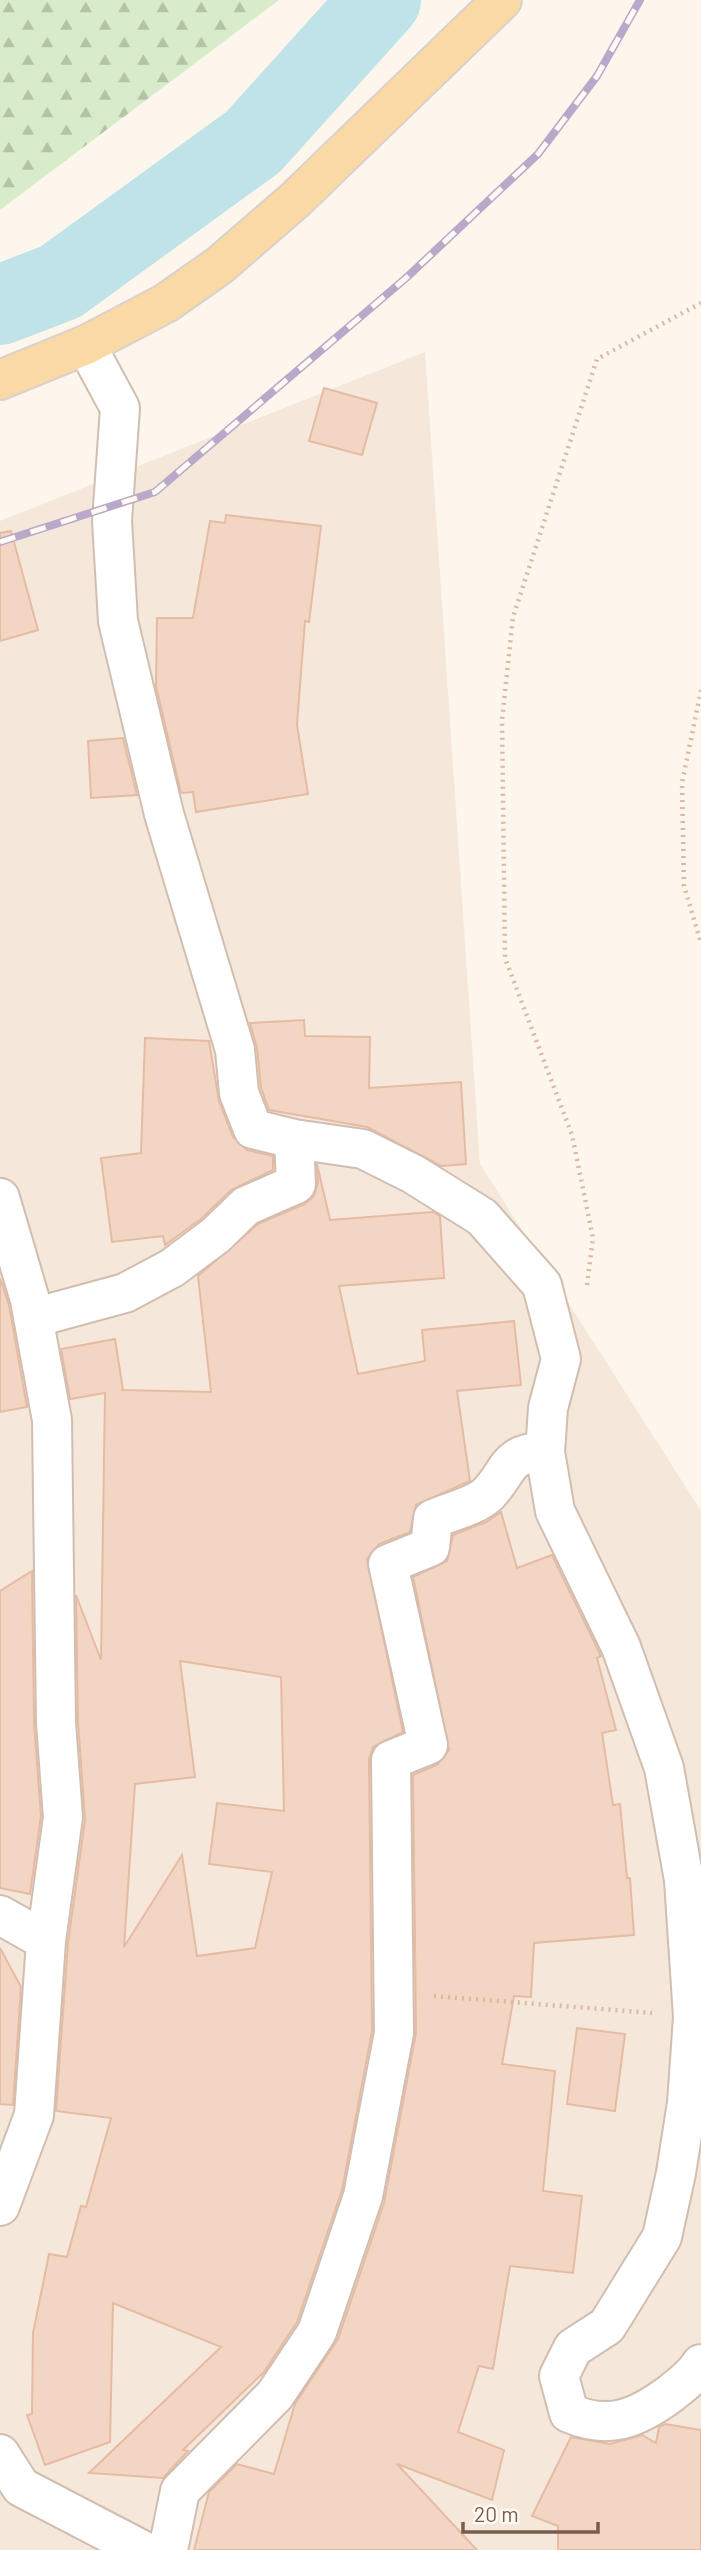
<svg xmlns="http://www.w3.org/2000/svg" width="701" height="2550" font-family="Barlow,sans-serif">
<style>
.residential{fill:#f5e8da}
.forest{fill:url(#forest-firs)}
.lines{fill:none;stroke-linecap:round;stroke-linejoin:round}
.river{stroke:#bfe3e8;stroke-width:80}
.building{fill:#f3d5c3;stroke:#e6bba3;stroke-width:2;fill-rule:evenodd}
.minor-casing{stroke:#d1beb0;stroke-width:42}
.major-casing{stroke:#dad1cd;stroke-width:42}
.path{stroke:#d9b8a5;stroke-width:4.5;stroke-dasharray:2 5;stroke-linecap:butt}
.minor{stroke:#fff;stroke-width:38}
.major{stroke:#fbd9a5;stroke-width:38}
.rail-casing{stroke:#b9a8c9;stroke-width:8}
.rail{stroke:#fffaf3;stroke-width:5;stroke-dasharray:16;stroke-linecap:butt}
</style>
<defs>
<pattern id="forest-firs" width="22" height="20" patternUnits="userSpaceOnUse" patternTransform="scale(1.75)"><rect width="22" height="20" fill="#d8ecc9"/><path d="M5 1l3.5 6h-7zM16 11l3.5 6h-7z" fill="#b4c2a5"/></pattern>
</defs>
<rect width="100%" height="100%" fill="#fdf6ec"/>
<path class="residential" d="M 425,352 L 480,1164 L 701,1511 L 701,2550 L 0,2550 L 0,521 Z"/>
<path class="forest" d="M 0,0 L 279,0 L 0,210 Z"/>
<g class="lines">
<path class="river" d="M 0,305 L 60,282 L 253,142 L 381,0"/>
</g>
<path class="building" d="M 324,388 L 377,403 L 362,455 L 309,441 Z
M 226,515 L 321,526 L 309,622 L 305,621 L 297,725 L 308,794 L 196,812 L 193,792 L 181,793 L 156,686 L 157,618 L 193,618 L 210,521 L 225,523 Z
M 11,531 L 38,630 L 0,641 L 0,533 Z
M 123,738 L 137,795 L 91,798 L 88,741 Z
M 304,1020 L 305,1036 L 370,1037 L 369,1088 L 461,1082 L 466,1164 L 441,1166 L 367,1127 L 269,1110 L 261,1088 L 257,1048 L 250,1023 Z
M 145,1038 L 209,1041 L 219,1101 L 233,1137 L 247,1150 L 273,1156 L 273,1170 L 231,1190 L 202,1218 L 165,1245 L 163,1236 L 112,1242 L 101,1158 L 141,1153 Z
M 317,1164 L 330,1220 L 433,1212 L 440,1216 L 444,1278 L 339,1286 L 358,1374 L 425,1361 L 422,1330 L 514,1321 L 521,1385 L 457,1391 L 470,1481 L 416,1505 L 410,1532 L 379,1544 L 367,1559 L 403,1732 L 373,1747 L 369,1759 L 372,2031 L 342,2190 L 297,2322 L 264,2372 L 183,2450 L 188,2451 L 163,2478 L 89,2473 L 221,2347 L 113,2303 L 110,2442 L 45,2465 L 27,2415 L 32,2414 L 33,2333 L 49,2254 L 67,2257 L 81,2206 L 86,2207 L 111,2118 L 56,2111 L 68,1943 L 85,1820 L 78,1722 L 76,1595 L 101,1660 L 105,1393 L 70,1399 L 61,1349 L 115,1339 L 123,1390 L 121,1390 L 211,1392 L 198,1276 L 258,1224 L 305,1204 L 314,1196 L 318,1183 ZM 180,1661 L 281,1677 L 284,1811 L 217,1803 L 209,1864 L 272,1872 L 255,1948 L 197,1956 L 182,1855 L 124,1947 L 135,1784 L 195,1777 Z
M 0,1278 L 9,1305 L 27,1407 L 0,1412 Z
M 501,1512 L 517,1568 L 552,1555 L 601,1656 L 597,1658 L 616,1730 L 602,1733 L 613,1805 L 620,1804 L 627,1878 L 630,1878 L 634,1935 L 534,1943 L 531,1997 L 514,1996 L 502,2064 L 555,2071 L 543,2191 L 582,2196 L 573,2273 L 510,2266 L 493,2369 L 479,2366 L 458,2432 L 504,2450 L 492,2500 L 397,2464 L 477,2550 L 194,2550 L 209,2492 L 237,2464 L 274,2474 L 295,2404 L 338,2339 L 384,2203 L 416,2033 L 413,1775 L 437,1765 L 449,1750 L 413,1577 L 447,1561 L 453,1535 L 486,1522 Z
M 32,1571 L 34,1723 L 41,1816 L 30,1894 L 0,1888 L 0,1591 Z
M 0,1948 L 21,1987 L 13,2105 L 0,2104 Z
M 577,2028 L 625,2034 L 615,2111 L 567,2104 Z
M 665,2424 L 701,2430 L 701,2550 L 558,2550 L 558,2526 L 532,2516 L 571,2437 L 610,2444 L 642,2435 L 656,2443 L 659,2427 Z"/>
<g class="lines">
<defs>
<path id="minor" d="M 86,345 L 120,408 L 112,521 L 118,621 L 164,814 L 235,1050 L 239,1093 L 253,1129 L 294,1139 L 363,1149 L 413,1174 L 482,1217 L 542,1285 L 561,1359 L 548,1408 L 545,1452 L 555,1511 L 621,1647 L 664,1768 L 684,1880 L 693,2017 L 687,2103 L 676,2173 L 662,2237 L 607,2326 L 573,2348 L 559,2376 L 569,2413 C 609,2430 636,2419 670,2394 C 682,2384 693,2377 701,2364
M 0,1198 L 30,1300 L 52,1420 L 56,1723 L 63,1817 L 46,1941 L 34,2115 L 0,2206
M 33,1318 L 125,1293 L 172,1268 L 216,1235 L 246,1206 L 296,1184 L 294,1139
M 0,1915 L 46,1941
M 0,2454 L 21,2487 L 142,2550
M 168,2550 L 180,2491 L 275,2395 L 317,2332 L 363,2196 L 394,2033 L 391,1760 L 428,1745 L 388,1564 L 430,1547 L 433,1519 C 449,1512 476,1506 488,1494 C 510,1472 505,1452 545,1452"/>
<path id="major" d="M 0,380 L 86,345 L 166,303 L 220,265 L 295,200 L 502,0"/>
</defs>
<use href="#minor" class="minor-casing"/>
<use href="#major" class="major-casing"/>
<path class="path" d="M 701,690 L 682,783 L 684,886 L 701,943
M 587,1285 L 593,1238 L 572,1135 L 505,958 L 502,720 L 513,617 L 597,359 L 701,303
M 434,1996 L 652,2013"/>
<use href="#minor" class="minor"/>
<use href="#major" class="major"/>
<defs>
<path id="rail" d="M 0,542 L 155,492 L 406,278 L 538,154 L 597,76 L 640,0"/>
</defs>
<use href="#rail" class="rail-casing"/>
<use href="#rail" class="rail"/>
</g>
<path d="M463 2522v10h135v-10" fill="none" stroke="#7a5c4d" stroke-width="3.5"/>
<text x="474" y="2522" font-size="21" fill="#7a5c4d" stroke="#fffaf3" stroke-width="5" paint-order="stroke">20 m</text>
</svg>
